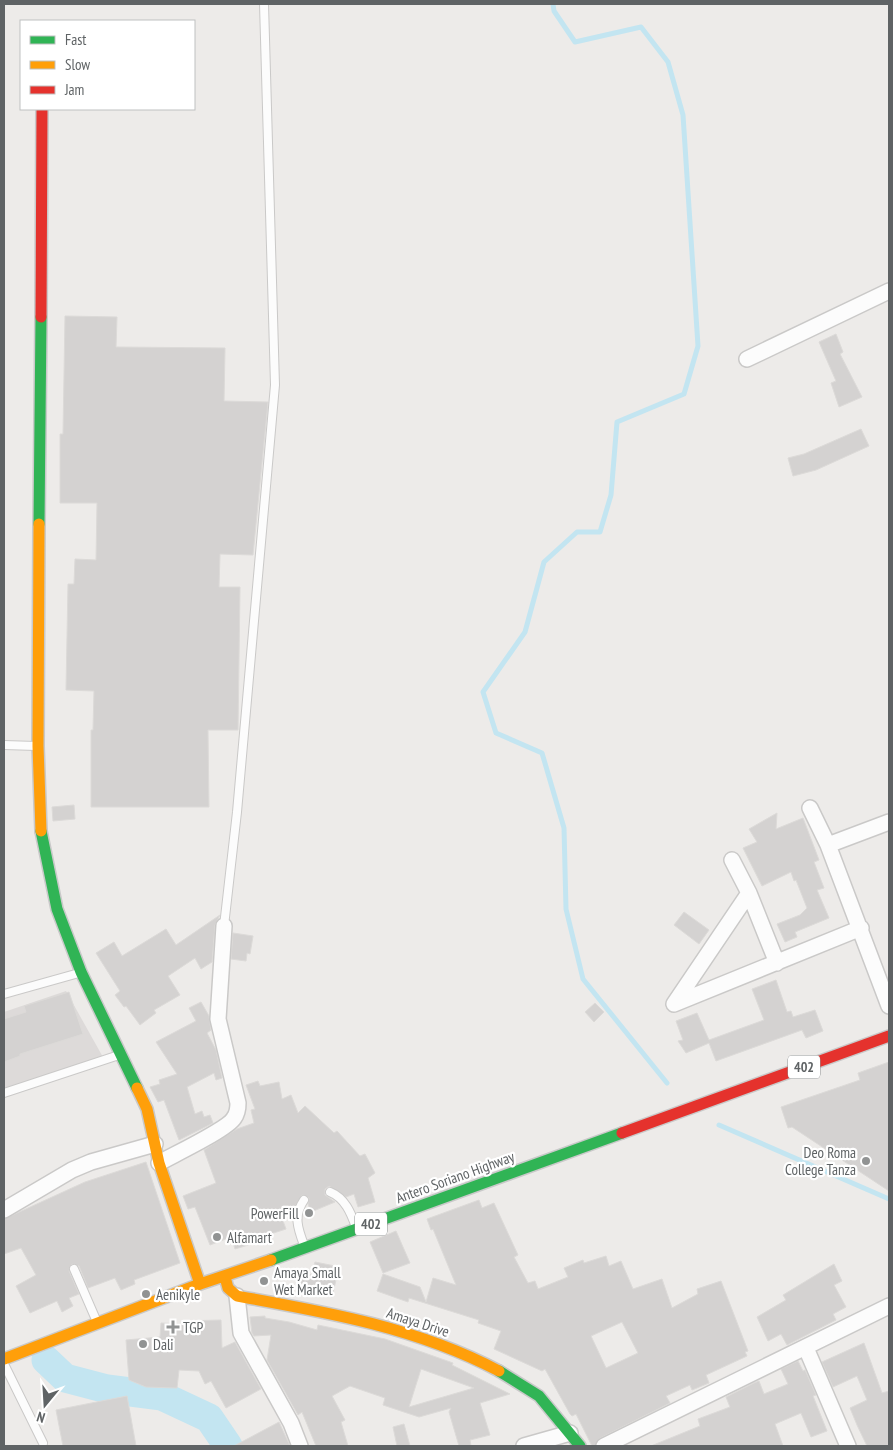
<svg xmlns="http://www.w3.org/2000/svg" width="893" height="1450" font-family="'PT Sans Narrow',sans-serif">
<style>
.industrial{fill:#dddad9}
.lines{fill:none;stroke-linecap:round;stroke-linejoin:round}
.stream{stroke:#c3e5f1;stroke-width:5}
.river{stroke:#c3e5f1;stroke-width:29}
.building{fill:#d4d2d1;stroke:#dcdad8;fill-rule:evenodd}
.lane-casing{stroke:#cac9c8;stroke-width:10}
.street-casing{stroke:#cac9c8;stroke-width:18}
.fast-casing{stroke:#c9c9c9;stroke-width:14}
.slow-casing{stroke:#c9c9c9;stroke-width:14}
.jam-casing{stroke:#c9c9c9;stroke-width:14}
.lane{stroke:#fcfcfc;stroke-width:8}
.street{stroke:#fcfcfc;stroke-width:15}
.fast{stroke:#30b455;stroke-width:11}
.slow{stroke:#ff9f0a;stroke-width:11}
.jam{stroke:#e5322d;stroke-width:11}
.poi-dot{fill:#919393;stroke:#fff;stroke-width:2}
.labels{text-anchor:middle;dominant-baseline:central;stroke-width:4.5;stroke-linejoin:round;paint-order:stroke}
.shield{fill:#fff;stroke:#8f9293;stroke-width:1}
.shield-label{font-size:14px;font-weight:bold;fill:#5f6365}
.poi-label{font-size:15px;fill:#5f6365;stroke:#fff;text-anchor:start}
.street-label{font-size:15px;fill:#5f6365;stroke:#fff}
</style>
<rect width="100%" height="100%" fill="#edebe9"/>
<path class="industrial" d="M 66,991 L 104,1059 L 4,1090 L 4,1012 Z"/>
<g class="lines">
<path class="stream" d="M 553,4 L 554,11 L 575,42 L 641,27 L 668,62 L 683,115 L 698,346 L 684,394 L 617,422 L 611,495 L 600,532 L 577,532 L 544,562 L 525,632 L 483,692 L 496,733 L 542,753 L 564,828 L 566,909 L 583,979 L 667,1083
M 719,1125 L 889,1199"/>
<path class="river" d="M 46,1360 L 65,1378 L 107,1389 L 162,1396 L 209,1418 L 228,1446"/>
</g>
<path class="building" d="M 65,316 L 117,317 L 116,347 L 225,348 L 224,401 L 268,402 L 253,555 L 220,554 L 219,587 L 240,587 L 238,730 L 208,730 L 209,807 L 91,807 L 91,730 L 93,730 L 94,691 L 66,690 L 68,584 L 74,584 L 75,559 L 96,560 L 97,503 L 60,503 L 60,434 L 63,434 Z
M 836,334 L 843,352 L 840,354 L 862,397 L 839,407 L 831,383 L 836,381 L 819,342 Z
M 861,429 L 869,446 L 816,470 L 793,476 L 788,458 L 804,454 Z
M 74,805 L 75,819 L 53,821 L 52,807 Z
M 777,813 L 776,829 L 803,818 L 819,860 L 814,862 L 824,888 L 817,890 L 829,918 L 795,932 L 797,937 L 785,942 L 777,924 L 800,915 L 807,908 L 796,880 L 794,881 L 791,872 L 762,886 L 743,848 L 757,842 L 749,829 Z
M 684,912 L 709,930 L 699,944 L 674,925 Z
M 220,915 L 215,925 L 212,962 L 201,969 L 195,958 L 168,976 L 180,995 L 154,1010 L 156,1013 L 140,1025 L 126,1006 L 124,1007 L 115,995 L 120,991 L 96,953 L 114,942 L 122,956 L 166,929 L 176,945 Z
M 233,933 L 253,936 L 250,954 L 247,953 L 246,961 L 231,959 Z
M 776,980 L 787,1012 L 791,1011 L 793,1017 L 815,1010 L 823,1031 L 806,1038 L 802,1030 L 716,1061 L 709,1043 L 686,1053 L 678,1041 L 683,1040 L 676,1021 L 697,1013 L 709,1040 L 764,1020 L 752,989 Z
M 69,992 L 83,1034 L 20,1054 L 20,1056 L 4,1062 L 4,1019 L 26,1012 L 24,1006 Z
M 201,1002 L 209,1016 L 211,1030 L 207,1033 L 216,1050 L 222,1078 L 216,1080 L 214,1073 L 187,1087 L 195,1114 L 202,1111 L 204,1117 L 210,1115 L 213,1123 L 179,1140 L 164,1100 L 158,1102 L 150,1087 L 160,1084 L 159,1080 L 177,1074 L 156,1042 L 196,1021 L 189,1008 Z
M 595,1003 L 604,1012 L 594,1022 L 585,1012 Z
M 889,1062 L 889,1191 L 792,1127 L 788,1128 L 781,1107 L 860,1080 L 858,1073 Z
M 258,1081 L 260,1086 L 279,1082 L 282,1099 L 291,1095 L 298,1113 L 305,1106 L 334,1133 L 337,1131 L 360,1156 L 365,1154 L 375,1173 L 368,1178 L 375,1202 L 358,1207 L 354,1194 L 346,1197 L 329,1186 L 325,1189 L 325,1195 L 335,1202 L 311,1212 L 308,1204 L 309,1198 L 302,1195 L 294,1208 L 280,1213 L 286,1229 L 261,1237 L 262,1241 L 235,1249 L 231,1237 L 210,1245 L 195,1207 L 188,1209 L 183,1196 L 216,1183 L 204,1150 L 237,1129 L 254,1123 L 251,1110 L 255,1109 L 246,1085 Z
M 146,1162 L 180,1263 L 134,1280 L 135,1284 L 121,1290 L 115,1278 L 88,1288 L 79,1266 L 72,1264 L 69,1271 L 79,1294 L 69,1298 L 73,1306 L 62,1312 L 57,1301 L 30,1313 L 16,1286 L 36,1275 L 21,1248 L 4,1254 L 4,1219 L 85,1182 Z
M 479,1200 L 482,1208 L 494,1203 L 518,1255 L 514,1257 L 528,1283 L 535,1281 L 538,1289 L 568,1277 L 564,1268 L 583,1260 L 584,1263 L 606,1256 L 609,1266 L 621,1261 L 633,1289 L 662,1279 L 672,1308 L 698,1294 L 697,1289 L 721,1281 L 748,1351 L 745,1352 L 747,1356 L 706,1375 L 709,1383 L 692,1390 L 690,1385 L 666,1396 L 670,1403 L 600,1438 L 595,1446 L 592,1446 L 576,1414 L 572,1416 L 570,1414 L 545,1369 L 542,1371 L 494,1349 L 501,1331 L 478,1323 L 479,1320 L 409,1298 L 408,1302 L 377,1291 L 383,1274 L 420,1287 L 426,1302 L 433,1278 L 456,1285 L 433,1229 L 431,1230 L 427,1219 ZM 622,1322 L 638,1353 L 606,1368 L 591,1336 Z
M 396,1231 L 410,1263 L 383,1273 L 370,1242 Z
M 315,1262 L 335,1266 L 332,1279 L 336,1280 L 332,1297 L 297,1288 L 301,1272 L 312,1275 Z
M 834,1264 L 842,1281 L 834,1285 L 846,1307 L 833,1314 L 836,1320 L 787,1345 L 781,1334 L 768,1341 L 757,1317 L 786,1300 L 783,1295 Z
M 265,1316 L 265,1318 L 289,1322 L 317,1330 L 318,1325 L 385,1339 L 453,1363 L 452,1365 L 510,1394 L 480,1403 L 490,1435 L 470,1440 L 471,1446 L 459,1446 L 449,1412 L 451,1408 L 419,1417 L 383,1405 L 385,1398 L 350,1386 L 332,1396 L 345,1420 L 341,1422 L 348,1446 L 316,1446 L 302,1412 L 298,1415 L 267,1360 L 271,1335 L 254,1336 L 252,1333 L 250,1317 ZM 421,1369 L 474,1388 L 409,1407 Z
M 221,1320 L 222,1348 L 235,1342 L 261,1389 L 226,1408 L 211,1381 L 205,1384 L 199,1371 L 179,1370 L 177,1388 L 146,1387 L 129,1380 L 126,1340 L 160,1337 L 161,1323 L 182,1324 L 182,1321 Z
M 864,1343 L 882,1393 L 889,1391 L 889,1446 L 867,1446 L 857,1425 L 850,1408 L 867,1400 L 857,1376 L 833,1387 L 822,1362 Z
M 798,1361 L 803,1371 L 805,1370 L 816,1395 L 813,1396 L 827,1431 L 811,1437 L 801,1413 L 775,1424 L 783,1446 L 651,1446 L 700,1426 L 698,1419 L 730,1407 L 726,1397 L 754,1383 L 759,1381 L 764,1394 L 788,1384 L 781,1369 Z
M 127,1396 L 136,1446 L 63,1446 L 56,1410 Z
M 279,1422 L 290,1446 L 234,1446 Z
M 404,1424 L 410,1446 L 397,1446 L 393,1427 Z"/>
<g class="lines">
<defs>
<path id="lane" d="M 4,745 L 36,746
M 224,926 L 237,812 L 275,385 L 264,4
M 4,994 L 79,973
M 4,1093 L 119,1055
M 330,1192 C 345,1198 351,1213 356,1227
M 304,1200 C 293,1216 298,1229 304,1245
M 74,1269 L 97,1322
M 4,1364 L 43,1443"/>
<path id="street" d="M 747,359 L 889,291
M 810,808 L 828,845 L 889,1006
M 828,845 L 889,822
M 732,860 L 749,893 L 777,963
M 749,893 L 674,1004 L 861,928
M 159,1163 C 173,1155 228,1129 234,1118 C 237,1114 238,1108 238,1103 L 218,1019 L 224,926
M 4,1210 L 72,1170 L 91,1162 L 155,1144
M 237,1296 L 241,1333 L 291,1423 L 300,1446
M 806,1348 L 848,1446
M 524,1446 L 570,1433
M 604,1446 L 889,1306"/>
<path id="fast" d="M 39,524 L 41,317
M 41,831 L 57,909 L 81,972 L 137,1088
M 271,1260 L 622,1133
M 499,1371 L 539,1396 L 580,1446"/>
<path id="slow" d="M 39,524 L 38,746 L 41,831
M 137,1088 L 147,1109 L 159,1163 L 200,1284
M 225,1277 L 228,1288 L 237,1296 C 327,1312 418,1328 499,1371
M 4,1359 L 200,1284 L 271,1260"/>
<path id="jam" d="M 41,317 L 42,109
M 622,1133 L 889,1036"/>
</defs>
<use href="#lane" class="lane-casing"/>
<use href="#street" class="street-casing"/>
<use href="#fast" class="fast-casing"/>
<use href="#slow" class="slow-casing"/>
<use href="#jam" class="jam-casing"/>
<use href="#lane" class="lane"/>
<use href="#street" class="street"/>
<use href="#fast" class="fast"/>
<use href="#slow" class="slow"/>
<use href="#jam" class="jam"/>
</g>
<g class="poi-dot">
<circle cx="866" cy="1161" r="5"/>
<circle cx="309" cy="1213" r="5"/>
<circle cx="217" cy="1237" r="5"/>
<circle cx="264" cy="1281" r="5"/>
<circle cx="146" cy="1294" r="5"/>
<path d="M170.5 1319.5h5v5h5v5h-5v5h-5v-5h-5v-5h5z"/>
<circle cx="143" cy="1344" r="5"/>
</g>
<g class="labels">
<g class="shield">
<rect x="788" y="1055.5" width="32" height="23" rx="4"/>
<rect x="355" y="1212.5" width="32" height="23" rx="4"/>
</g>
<g class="shield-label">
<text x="804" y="1067">402</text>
<text x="371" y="1224">402</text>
</g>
<g class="poi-label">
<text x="856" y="1152" text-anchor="end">Deo Roma<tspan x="856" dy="17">College Tanza</tspan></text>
<text x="299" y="1213" text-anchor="end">PowerFill</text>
<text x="227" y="1237">Alfamart</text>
<text x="274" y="1272">Amaya Small<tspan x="274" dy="17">Wet Market</tspan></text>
<text x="156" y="1294">Aenikyle</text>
<text x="183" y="1327">TGP</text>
<text x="153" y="1344">Dali</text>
</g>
<g class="street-label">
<text transform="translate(455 1177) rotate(-20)">Antero Soriano Highway</text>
<text transform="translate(418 1322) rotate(18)">Amaya Drive</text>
</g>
</g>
<rect width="893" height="1450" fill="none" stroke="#5f6365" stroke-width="10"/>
<rect x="20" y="20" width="175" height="90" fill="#ffffff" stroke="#bfc1c1"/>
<rect x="30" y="36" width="25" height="8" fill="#30b455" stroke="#bfc1c1"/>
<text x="65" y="45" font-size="15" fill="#5f6365">Fast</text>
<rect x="30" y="61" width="25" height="8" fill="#ff9f0a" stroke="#bfc1c1"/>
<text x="65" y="70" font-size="15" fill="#5f6365">Slow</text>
<rect x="30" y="86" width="25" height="8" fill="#e5322d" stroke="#bfc1c1"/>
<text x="65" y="95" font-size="15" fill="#5f6365">Jam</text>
<g transform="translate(45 1405) rotate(198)" stroke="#ffffff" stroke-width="4" paint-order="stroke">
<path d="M0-4L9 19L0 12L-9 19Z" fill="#5f6365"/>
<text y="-8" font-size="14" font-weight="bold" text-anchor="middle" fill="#5f6365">N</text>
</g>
</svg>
